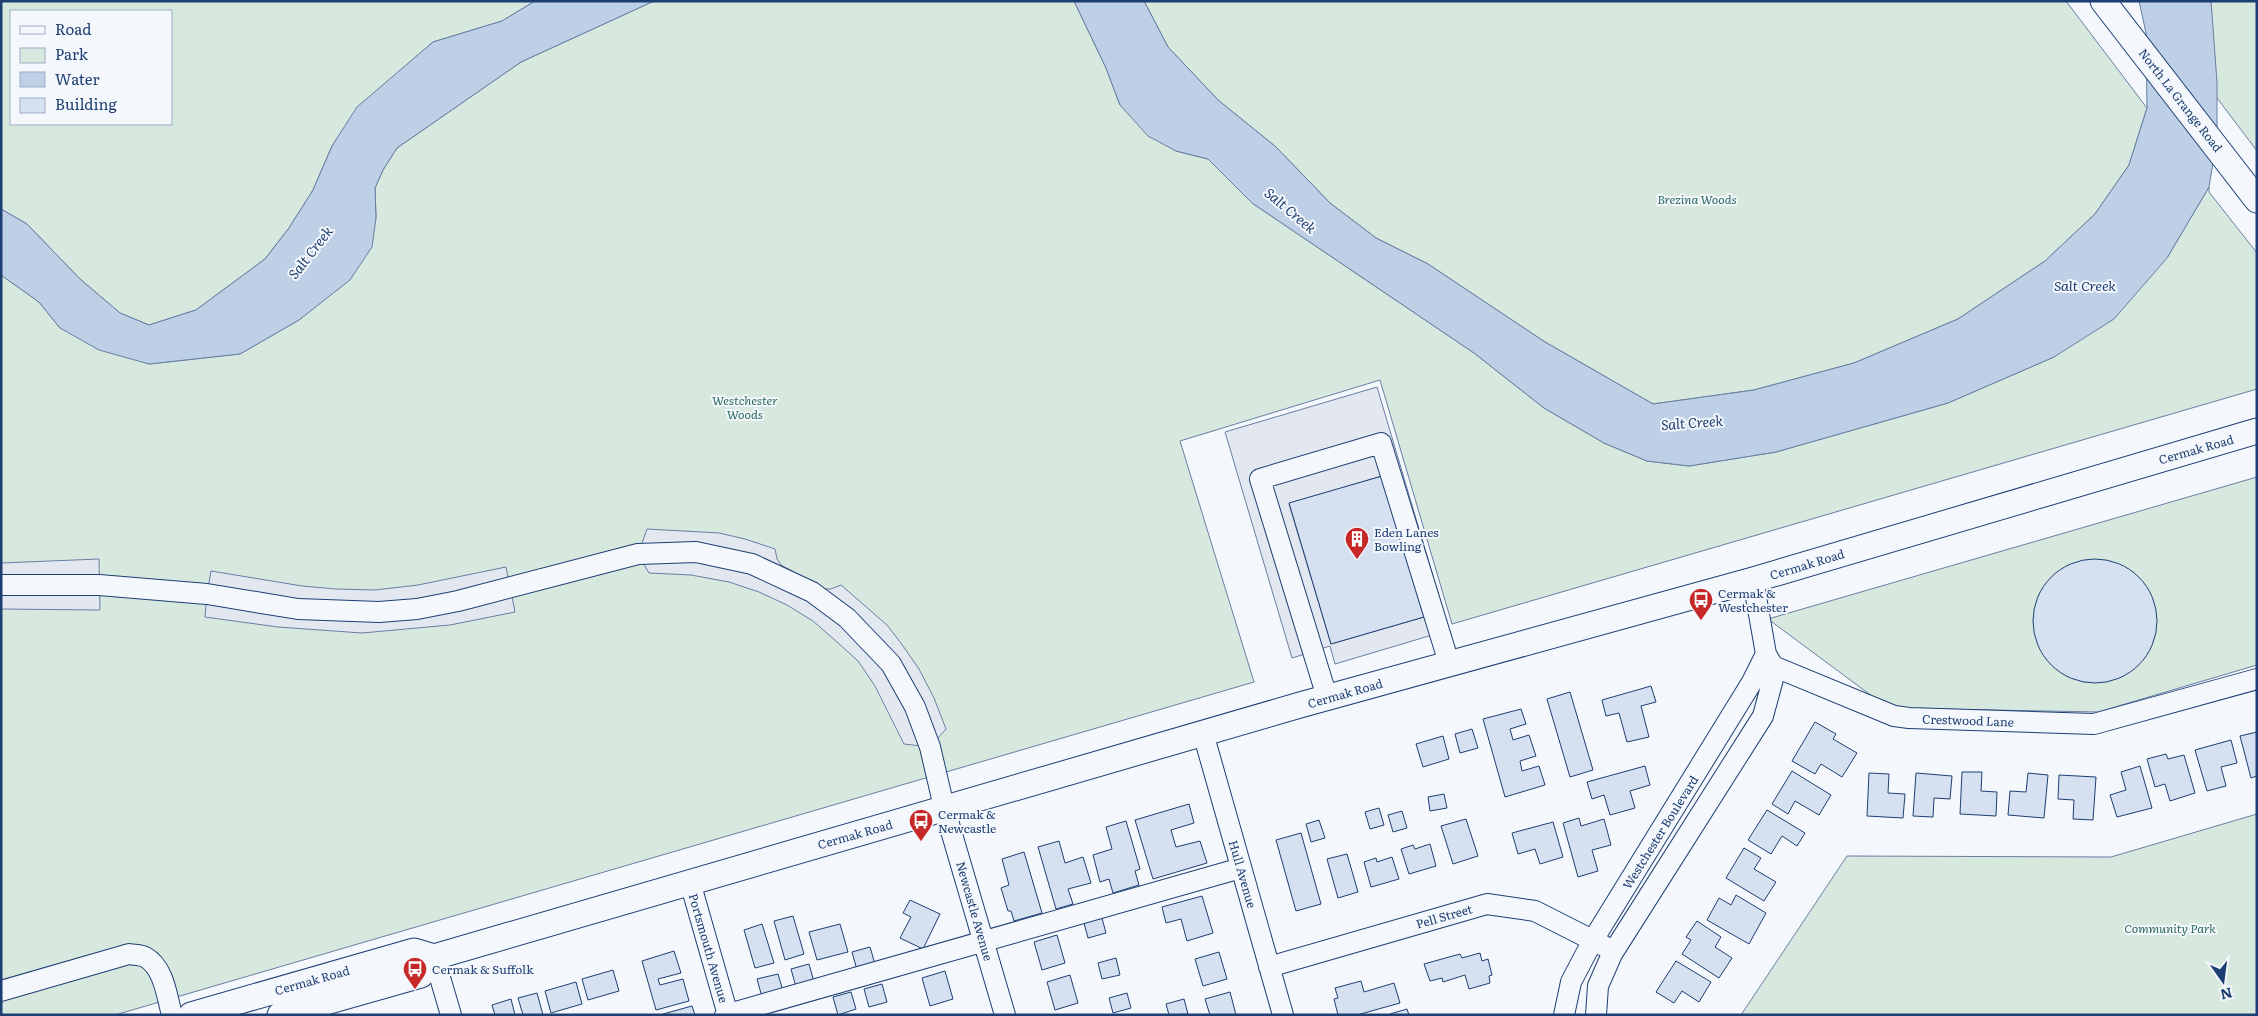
<svg xmlns="http://www.w3.org/2000/svg" width="2258" height="1016" font-family="Literata,serif">
<style>
.green{fill:#d7e8df;stroke:#687fa3;fill-rule:evenodd}
.parking{fill:#e3e8f0;stroke:#687fa3;fill-rule:evenodd}
.water{fill:#bed0e5;stroke:#687fa3}
.building{fill:#d5e0f0;stroke:#1d3f73}
.lines{fill:none;stroke-linecap:round;stroke-linejoin:round}
.minor-casing{stroke:#1d3f73;stroke-width:22}
.major-casing{stroke:#1d3f73;stroke-width:27}
.minor{stroke:#f4f7fb;stroke-width:20}
.major{stroke:#f4f7fb;stroke-width:25}
.labels{text-anchor:middle;dominant-baseline:central;stroke-width:4;stroke-linejoin:round;paint-order:stroke}
.street-label{font-size:12px;fill:#1d3f73;stroke:#f4f7fb}
.park-label{font-size:12px;font-style:italic;fill:#2c6c60;stroke:#f4f7fb}
.poi-label{font-size:12px;fill:#1d3f73;stroke:#f4f7fb;text-anchor:start}
.water-label{font-size:14px;font-style:italic;fill:#1d3f73;stroke:#f4f7fb}
</style>
<rect width="100%" height="100%" fill="#f4f7fb"/>
<path class="green" d="M 1,1 L 535,1 L 502,21 L 433,42 L 358,107 L 332,146 L 313,190 L 289,228 L 265,259 L 196,310 L 149,325 L 120,313 L 80,279 L 27,224 L 1,209 ZM 11,11 L 171,11 L 171,124 L 11,124 Z
M 654,1 L 1074,1 L 1106,68 L 1120,105 L 1176,151 L 1208,159 L 1252,203 L 1474,353 L 1544,408 L 1604,443 L 1647,461 L 1689,466 L 1776,452 L 1948,403 L 2054,357 L 2167,258 L 2209,187 L 2209,192 L 2257,253 L 2257,389 L 1452,624 L 1380,380 L 1180,441 L 1254,682 L 115,1015 L 1,1015 L 1,275 L 39,302 L 60,328 L 149,364 L 240,354 L 299,320 L 350,279 L 376,218 L 375,188 L 383,170 L 397,148 L 521,62 Z
M 1144,1 L 2066,1 L 2147,108 L 2129,165 L 2095,214 L 2045,261 L 1958,319 L 1854,363 L 1754,390 L 1653,404 L 1545,342 L 1428,264 L 1376,238 L 1330,203 L 1276,147 L 1218,100 L 1168,47 Z
M 2144,1 L 2257,1 L 2257,151 Z
M 2257,477 L 2257,665 L 2098,712 L 1888,708 L 1768,619 Z
M 2257,814 L 2257,1015 L 1741,1015 L 1847,856 L 2111,857 Z"/>
<path class="parking" d="M 1377,387 L 1449,630 L 1335,664 L 1330,646 L 1292,658 L 1225,432 ZM 1382,476 L 1424,617 L 1331,644 L 1289,504 Z
M 647,529 L 719,533 L 745,539 L 775,549 L 777,559 L 781,565 L 824,589 L 831,589 L 841,585 L 887,625 L 903,646 L 919,669 L 934,698 L 946,729 L 930,747 L 904,744 L 875,686 L 858,661 L 837,642 L 813,621 L 787,605 L 759,592 L 729,582 L 691,575 L 649,573 L 638,554 Z
M 99,559 L 100,610 L 1,609 L 1,563 Z
M 506,567 L 515,612 L 450,625 L 362,633 L 278,627 L 205,617 L 207,594 L 211,571 L 302,586 L 336,589 L 375,590 L 418,585 Z"/>
<path class="water" d="M 535,1 L 654,1 L 521,62 L 397,148 L 383,170 L 375,188 L 376,218 L 372,247 L 350,280 L 299,320 L 240,354 L 149,364 L 99,350 L 60,328 L 39,302 L 1,275 L 1,209 L 27,224 L 80,279 L 120,313 L 149,325 L 196,310 L 265,259 L 289,228 L 313,190 L 332,146 L 357,107 L 433,42 L 502,21 Z
M 1074,1 L 1144,1 L 1168,47 L 1218,100 L 1276,147 L 1330,203 L 1376,238 L 1428,264 L 1545,342 L 1653,404 L 1754,390 L 1854,363 L 1958,319 L 2045,261 L 2095,214 L 2129,165 L 2147,108 L 2146,33 L 2139,1 L 2211,1 L 2217,82 L 2217,139 L 2209,187 L 2167,258 L 2114,319 L 2054,357 L 1948,403 L 1776,452 L 1689,466 L 1647,461 L 1604,443 L 1544,408 L 1474,353 L 1252,203 L 1208,159 L 1176,151 L 1148,136 L 1120,105 L 1106,68 Z"/>
<path class="building" d="M 1382,476 L 1424,617 L 1331,644 L 1289,503 Z
M2033 621a62 62 0 1 1 124 0a62 62 0 1 1-124 0Z
M 1651,686 L 1656,702 L 1641,706 L 1649,737 L 1627,742 L 1619,713 L 1606,716 L 1602,700 Z
M 1570,692 L 1593,770 L 1570,777 L 1547,699 Z
M 1521,709 L 1526,724 L 1510,729 L 1513,740 L 1529,735 L 1536,756 L 1520,761 L 1522,771 L 1539,766 L 1545,785 L 1505,797 L 1483,719 Z
M 1815,722 L 1836,734 L 1833,739 L 1857,753 L 1842,777 L 1821,764 L 1815,774 L 1792,761 Z
M 1472,729 L 1478,748 L 1460,753 L 1455,734 Z
M 2257,732 L 2257,776 L 2251,778 L 2240,736 Z
M 1443,736 L 1449,759 L 1423,767 L 1416,744 Z
M 2231,740 L 2237,763 L 2221,767 L 2226,786 L 2207,791 L 2195,750 Z
M 2166,754 L 2168,759 L 2184,755 L 2195,793 L 2170,801 L 2165,784 L 2155,787 L 2147,759 Z
M 1645,766 L 1650,785 L 1630,791 L 1635,808 L 1610,815 L 1604,795 L 1592,799 L 1587,782 Z
M 2140,766 L 2152,808 L 2117,817 L 2110,795 L 2126,790 L 2121,772 Z
M 1792,771 L 1831,795 L 1819,815 L 1795,801 L 1788,814 L 1772,804 Z
M 1962,772 L 1982,772 L 1981,791 L 1997,792 L 1996,816 L 1960,814 Z
M 1869,773 L 1889,774 L 1888,793 L 1905,794 L 1903,818 L 1867,816 Z
M 1916,773 L 1952,776 L 1950,799 L 1934,798 L 1933,817 L 1913,816 Z
M 2028,773 L 2048,775 L 2044,818 L 2008,815 L 2010,791 L 2026,792 Z
M 2059,775 L 2096,777 L 2093,820 L 2073,819 L 2074,800 L 2058,799 Z
M 1444,794 L 1447,808 L 1430,811 L 1428,797 Z
M 1189,804 L 1194,823 L 1171,830 L 1176,847 L 1200,841 L 1207,863 L 1153,879 L 1135,820 Z
M 1379,808 L 1384,825 L 1370,829 L 1365,812 Z
M 1767,810 L 1805,833 L 1797,846 L 1782,836 L 1771,854 L 1748,840 Z
M 1402,811 L 1407,828 L 1393,832 L 1388,815 Z
M 1579,818 L 1581,826 L 1604,819 L 1611,845 L 1592,850 L 1598,871 L 1578,877 L 1563,823 Z
M 1466,819 L 1478,856 L 1453,864 L 1441,826 Z
M 1319,820 L 1325,838 L 1311,842 L 1306,824 Z
M 1126,821 L 1140,869 L 1135,871 L 1139,885 L 1113,893 L 1109,879 L 1100,882 L 1093,855 L 1112,849 L 1106,827 Z
M 1553,822 L 1563,857 L 1540,864 L 1535,849 L 1518,854 L 1512,833 Z
M 1301,833 L 1321,904 L 1296,911 L 1276,840 Z
M 1059,841 L 1065,863 L 1083,857 L 1091,883 L 1068,889 L 1073,904 L 1056,909 L 1038,847 Z
M 1430,844 L 1436,866 L 1409,874 L 1401,849 L 1413,845 L 1415,849 Z
M 1744,848 L 1761,858 L 1754,869 L 1776,882 L 1764,901 L 1726,878 Z
M 1024,852 L 1042,913 L 1014,921 L 1011,911 L 1008,911 L 1001,888 L 1009,885 L 1002,859 Z
M 1347,854 L 1358,892 L 1338,898 L 1327,859 Z
M 1392,857 L 1399,879 L 1371,887 L 1364,862 L 1376,858 L 1377,862 Z
M 1736,895 L 1766,913 L 1749,944 L 1707,920 L 1719,898 L 1731,905 Z
M 1202,896 L 1213,933 L 1187,941 L 1181,919 L 1166,923 L 1162,907 Z
M 910,900 L 940,914 L 923,949 L 900,938 L 911,917 L 903,913 Z
M 793,916 L 804,954 L 785,960 L 774,921 Z
M 1102,918 L 1106,933 L 1088,938 L 1084,923 Z
M 1697,921 L 1721,937 L 1715,947 L 1732,958 L 1719,978 L 1682,954 L 1691,940 L 1686,937 Z
M 762,924 L 774,963 L 755,968 L 744,930 Z
M 840,924 L 848,952 L 817,960 L 809,932 Z
M 1057,935 L 1065,963 L 1042,970 L 1034,942 Z
M 870,947 L 875,964 L 857,970 L 852,952 Z
M 674,951 L 681,973 L 658,979 L 660,985 L 683,979 L 689,1001 L 656,1010 L 642,961 Z
M 1219,952 L 1227,979 L 1203,986 L 1195,959 Z
M 1480,953 L 1482,961 L 1488,959 L 1492,975 L 1489,976 L 1490,983 L 1469,989 L 1465,975 L 1443,982 L 1442,978 L 1430,981 L 1424,964 L 1460,954 L 1462,958 Z
M 1116,958 L 1120,975 L 1102,979 L 1098,963 Z
M 1676,961 L 1711,982 L 1699,1002 L 1682,991 L 1674,1003 L 1656,992 Z
M 809,964 L 814,982 L 796,987 L 791,969 Z
M 613,970 L 619,991 L 588,1000 L 582,979 Z
M 945,971 L 953,999 L 930,1006 L 922,978 Z
M 778,974 L 783,991 L 762,997 L 757,979 Z
M 1070,975 L 1078,1003 L 1055,1010 L 1047,982 Z
M 1361,981 L 1364,992 L 1394,983 L 1400,1003 L 1357,1015 L 1338,1015 L 1334,999 L 1338,998 L 1335,988 Z
M 576,982 L 582,1004 L 551,1013 L 545,991 Z
M 882,984 L 887,1002 L 869,1007 L 864,989 Z
M 851,992 L 856,1009 L 838,1015 L 833,997 Z
M 1230,992 L 1236,1015 L 1210,1015 L 1205,999 Z
M 537,993 L 543,1015 L 523,1015 L 518,998 Z
M 1127,993 L 1131,1008 L 1113,1013 L 1109,998 Z
M 511,999 L 515,1015 L 495,1015 L 492,1005 Z
M 1184,999 L 1188,1014 L 1169,1015 L 1166,1004 Z
M 692,1006 L 695,1015 L 663,1015 L 663,1014 Z
M 1407,1009 L 1409,1015 L 1390,1015 L 1390,1014 Z"/>
<g class="lines">
<defs>
<path id="minor" d="M 1753,580 L 1766,654 L 1773,666 L 1894,716 L 1909,718 L 2094,724 L 2257,679
M 1,585 L 99,585 L 207,594 L 298,609 L 379,612 L 417,609 L 458,601 L 638,554 L 696,552 L 752,564 L 812,592 L 847,618 L 891,664 L 915,707 L 930,747 L 944,807 L 1005,1015
M 1327,697 L 1260,479 L 1381,443 L 1449,663
M 1203,733 L 1283,1015
M 690,882 L 728,1015
M 434,957 L 451,1015
M 1269,967 L 1487,904 L 1535,911 L 1604,946
M 1,991 L 129,954 C 134,955 141,955 145,957 C 164,967 167,997 172,1015
M 725,1015 L 1241,868
M 1564,1015 L 1571,982 L 1593,940 L 1752,682 L 1766,654
M 1596,1015 L 1598,986 L 1612,954 L 1763,716 L 1776,668"/>
<path id="major" d="M 2103,1 L 2257,200
M 191,1015 L 414,951 L 434,957 L 1300,705 L 1753,580 L 2257,431
M 280,1015 L 421,975 L 434,957"/>
</defs>
<use href="#minor" class="minor-casing"/>
<use href="#major" class="major-casing"/>
<use href="#minor" class="minor"/>
<use href="#major" class="major"/>
</g>
<defs>
<symbol id="building-pin" viewBox="-11 -11 22 30"><path d="M0 17L-7.5 6A9.5 9.5 0 1 1 7.5 6Z" fill="#c62828" stroke="#f4f7fb"/><path d="M-4-6H4V6H1V3H-1V6H-4ZM-2.5-4.3h1.7v1.8h-1.7ZM.8-4.3h1.7v1.8H.8ZM-2.5-1h1.7V.8h-1.7ZM.8-1h1.7V.8H.8Z" fill="#fff"/></symbol>
<symbol id="bus-pin" viewBox="-11 -11 22 30"><path d="M0 17L-7.5 6A9.5 9.5 0 1 1 7.5 6Z" fill="#c62828" stroke="#f4f7fb"/><path d="M-5-6H5V4H4V6H2V4H-2V6H-4V4H-5ZM-3.5-4V0h7V-4ZM-3.5 1.2v1.5H-2V1.2ZM2 1.2v1.5H3.5V1.2Z" fill="#fff"/></symbol>
</defs>
<g fill-rule="evenodd">
<use href="#building-pin" x="1343" y="525" width="28" height="38"/>
<use href="#bus-pin" x="1687" y="586" width="28" height="38"/>
<use href="#bus-pin" x="907" y="807" width="28" height="38"/>
<use href="#bus-pin" x="401" y="955" width="28" height="38"/>
</g>
<g class="labels">
<g class="street-label">
<text transform="translate(2181 100) rotate(52)">North La Grange Road</text>
<text transform="translate(2196 449) rotate(-16)">Cermak Road</text>
<text transform="translate(1807 564) rotate(-17)">Cermak Road</text>
<text transform="translate(1345 693) rotate(-16)">Cermak Road</text>
<text transform="translate(1968 720) rotate(2)">Crestwood Lane</text>
<text transform="translate(1660 832) rotate(-58)">Westchester Boulevard</text>
<text transform="translate(855 834) rotate(-16)">Cermak Road</text>
<text transform="translate(1243 874) rotate(74)">Hull Avenue</text>
<text transform="translate(975 911) rotate(74)">Newcastle Avenue</text>
<text transform="translate(1444 916) rotate(-16)">Pell Street</text>
<text transform="translate(709 948) rotate(74)">Portsmouth Avenue</text>
<text transform="translate(312 980) rotate(-16)">Cermak Road</text>
</g>
<g class="park-label">
<text x="1697" y="199">Brezina Woods</text>
<text x="745" y="400">Westchester<tspan x="745" dy="14">Woods</tspan></text>
<text x="2170" y="928">Community Park</text>
</g>
<g class="poi-label">
<text x="1374" y="532">Eden Lanes<tspan x="1374" dy="14">Bowling</tspan></text>
<text x="1718" y="593">Cermak &amp;<tspan x="1718" dy="14">Westchester</tspan></text>
<text x="938" y="814">Cermak &amp;<tspan x="938" dy="14">Newcastle</tspan></text>
<text x="432" y="969">Cermak &amp; Suffolk</text>
</g>
<g class="water-label">
<text transform="translate(1291 210) rotate(40)">Salt Creek</text>
<text transform="translate(310 252) rotate(-52)">Salt Creek</text>
<text x="2085" y="285">Salt Creek</text>
<text transform="translate(1692 422) rotate(-4)">Salt Creek</text>
</g>
</g>
<rect width="2258" height="1016" fill="none" stroke="#1d3f73" stroke-width="5"/>
<rect x="10" y="10" width="162" height="115" fill="#f4f7fb" stroke="#9eadc5"/>
<rect x="20" y="26" width="25" height="8" fill="#f4f7fb" stroke="#9eadc5"/>
<text x="55" y="35" font-size="15" fill="#1d3f73">Road</text>
<rect x="20" y="48" width="25" height="15" fill="#d7e8df" stroke="#9eadc5"/>
<text x="55" y="60" font-size="15" fill="#1d3f73">Park</text>
<rect x="20" y="72" width="25" height="15" fill="#bed0e5" stroke="#9eadc5"/>
<text x="55" y="85" font-size="15" fill="#1d3f73">Water</text>
<rect x="20" y="98" width="25" height="15" fill="#d5e0f0" stroke="#9eadc5"/>
<text x="55" y="110" font-size="15" fill="#1d3f73">Building</text>
<g transform="translate(2223 981) rotate(166)" stroke="#f4f7fb" stroke-width="4" paint-order="stroke">
<path d="M0-4L9 19L0 12L-9 19Z" fill="#1d3f73"/>
<text y="-8" font-size="14" font-weight="bold" text-anchor="middle" fill="#1d3f73">N</text>
</g>
</svg>
